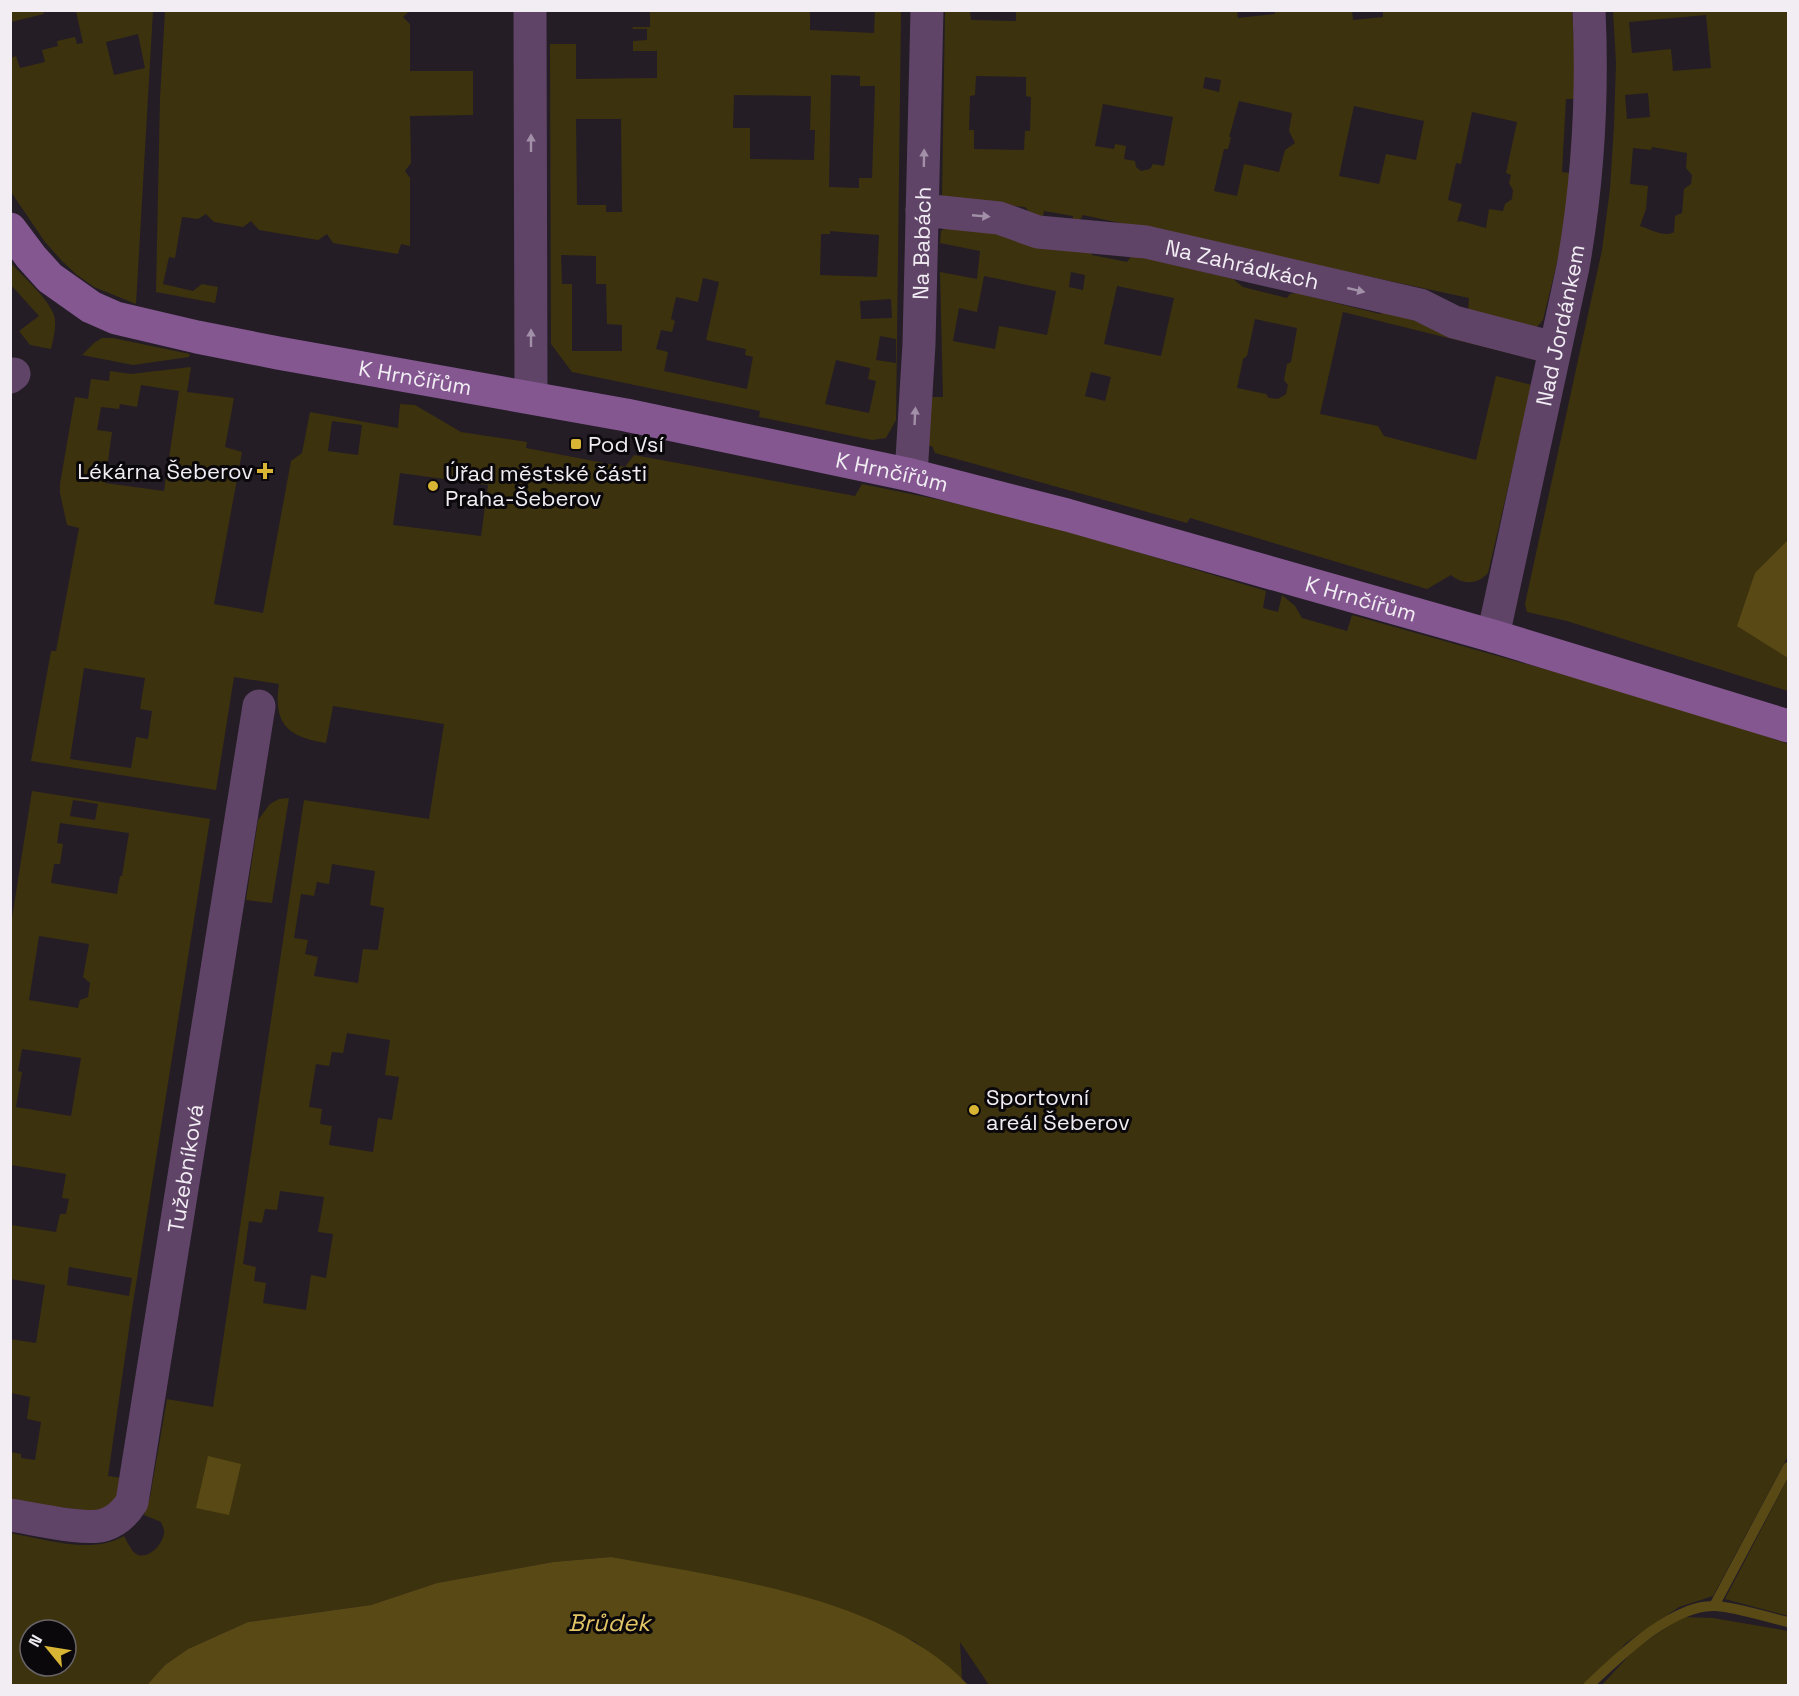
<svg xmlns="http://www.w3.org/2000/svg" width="1799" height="1696" font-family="'Space Grotesk',sans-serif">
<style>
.green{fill:#3d320e;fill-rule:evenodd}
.water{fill:#594a15}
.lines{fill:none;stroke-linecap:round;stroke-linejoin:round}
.stream{stroke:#594a15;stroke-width:10}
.street{stroke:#604468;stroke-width:33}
.secondary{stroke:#845791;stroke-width:33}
.oneway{fill:#a190a7}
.poi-dot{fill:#d7b434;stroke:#0b080c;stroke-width:2}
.labels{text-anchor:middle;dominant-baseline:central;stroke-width:6;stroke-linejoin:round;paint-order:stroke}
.street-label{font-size:22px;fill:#f1edf3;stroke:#0b080c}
.poi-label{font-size:22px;fill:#f1edf3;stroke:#0b080c;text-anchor:start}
.water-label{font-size:24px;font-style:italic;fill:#e2c565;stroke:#0b080c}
</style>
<rect width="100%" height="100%" fill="#241d25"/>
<path class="green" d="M 1016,10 L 1237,10 L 1238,18 L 1275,14 L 1275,11 L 1352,10 L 1353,20 L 1383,17 L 1383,10 L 1572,11 L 1576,66 L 1575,99 L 1566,99 L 1562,172 L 1570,173 L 1562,242 L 1543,320 L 1537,327 L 1468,311 L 1469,298 L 1083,215 L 1078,223 L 1072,226 L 1073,216 L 1044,211 L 1042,221 L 1032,215 L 1025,207 L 942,199 L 945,11 L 970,11 L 971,20 L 1016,21 ZM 976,76 L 1026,77 L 1026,96 L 1031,97 L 1030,131 L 1025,131 L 1024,150 L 974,149 L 974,130 L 969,130 L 970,96 L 975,95 ZM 1205,77 L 1221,80 L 1219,92 L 1203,88 ZM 1239,101 L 1292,113 L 1289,131 L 1295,143 L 1285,150 L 1279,172 L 1244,164 L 1237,196 L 1214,191 L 1224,149 L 1228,149 L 1231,137 L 1229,137 ZM 1103,104 L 1173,117 L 1164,166 L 1153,164 L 1150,169 L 1141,171 L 1136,167 L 1135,161 L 1124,159 L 1126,146 L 1115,144 L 1114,149 L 1095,146 ZM 1354,106 L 1424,121 L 1416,160 L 1386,154 L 1379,184 L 1339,176 ZM 1472,112 L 1517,122 L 1506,173 L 1511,175 L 1509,183 L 1513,190 L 1512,199 L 1505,204 L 1503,211 L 1489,209 L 1486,228 L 1461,221 L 1457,222 L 1462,204 L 1448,200 L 1456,163 L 1461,164 Z
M 10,11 L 43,11 L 44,14 L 11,22 Z
M 76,11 L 153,11 L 136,304 L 94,287 L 77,275 L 62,261 L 45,242 L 11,192 L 11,58 L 16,56 L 20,68 L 45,62 L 42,50 L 58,46 L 57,41 L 75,37 L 77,44 L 83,43 ZM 138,34 L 145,68 L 114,75 L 106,42 Z
M 165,11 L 409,11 L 403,17 L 410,24 L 410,71 L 473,71 L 473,115 L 410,116 L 411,163 L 405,171 L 410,178 L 410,246 L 401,244 L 398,254 L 333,243 L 327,234 L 318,240 L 259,230 L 251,221 L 243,227 L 214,222 L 206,214 L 198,219 L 182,217 L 175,258 L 169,257 L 163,284 L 193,291 L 202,284 L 218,287 L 215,303 L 156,292 L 160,98 Z
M 650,11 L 810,11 L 810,30 L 874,33 L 875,11 L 901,11 L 896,420 L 886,438 L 872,440 L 759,417 L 760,411 L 572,372 L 551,344 L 550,44 L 576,44 L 576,79 L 657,78 L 657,51 L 633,51 L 633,41 L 647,40 L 647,29 L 633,29 L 632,27 L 650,27 ZM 831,75 L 860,76 L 860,86 L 875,86 L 872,178 L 859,178 L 859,188 L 829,187 ZM 734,95 L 811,96 L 810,130 L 815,130 L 814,160 L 750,159 L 750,128 L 733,128 ZM 576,119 L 621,119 L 622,212 L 606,212 L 606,205 L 577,205 ZM 830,231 L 879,235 L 877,277 L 820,275 L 821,234 L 830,234 ZM 561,255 L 596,256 L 596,284 L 606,284 L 607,324 L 622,325 L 622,351 L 572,351 L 572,284 L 562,284 ZM 703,278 L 719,282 L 706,340 L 746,349 L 745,355 L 753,357 L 747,389 L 664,371 L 668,352 L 656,349 L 661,330 L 672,332 L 675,321 L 671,319 L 676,297 L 698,302 ZM 891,299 L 892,318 L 861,319 L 860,301 ZM 880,336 L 896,339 L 896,363 L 876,360 ZM 836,360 L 870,368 L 868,379 L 876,381 L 869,413 L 825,404 Z
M 1613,11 L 1788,11 L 1788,691 L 1567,621 L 1527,612 L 1525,604 L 1602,250 L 1610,189 L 1614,126 L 1616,63 ZM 1706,15 L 1711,68 L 1673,71 L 1671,49 L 1632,53 L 1629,22 ZM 1648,93 L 1650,117 L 1627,119 L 1625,95 ZM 1652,147 L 1687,153 L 1686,168 L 1692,175 L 1691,184 L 1684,189 L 1682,213 L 1675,216 L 1674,232 C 1664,238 1650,229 1640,226 L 1646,209 L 1648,186 L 1630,184 L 1633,148 L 1651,150 Z
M 952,224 L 1092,252 L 1092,255 L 1127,262 L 1132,255 L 1233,279 L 1243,287 L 1287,298 L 1290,294 L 1296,293 L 1380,314 L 1387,307 L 1533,359 L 1343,312 L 1320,414 L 1378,426 L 1384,436 L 1476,460 L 1496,376 L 1532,385 L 1488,573 C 1477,585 1463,585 1451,575 L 1427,589 L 1190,518 L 1187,523 L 935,453 L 932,446 L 926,446 L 928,397 L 943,397 L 940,272 L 977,279 L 980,251 L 940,243 L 941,231 ZM 1071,272 L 1085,275 L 1083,290 L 1069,287 ZM 984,276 L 1056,291 L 1047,335 L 999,326 L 995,349 L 953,341 L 959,308 L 977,312 ZM 1117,286 L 1174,298 L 1161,356 L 1104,344 ZM 1255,319 L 1297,328 L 1291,362 L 1287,364 L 1284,380 L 1288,385 L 1286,394 L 1278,399 L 1269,398 L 1266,394 L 1237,388 L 1243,359 L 1247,356 ZM 1091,372 L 1111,377 L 1105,401 L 1085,396 Z
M 11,263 C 23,277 54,303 55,320 C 56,330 53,340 51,349 L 30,345 L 19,331 L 39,316 L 11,285 Z
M 102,338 L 113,338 L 190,354 L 189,357 L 133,365 L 82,355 L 94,343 Z
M 191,367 L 187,392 L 234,398 L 225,447 L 242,452 L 214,604 L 263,613 L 291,461 L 302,453 L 310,412 L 398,428 L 400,404 L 415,405 L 461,432 L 527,442 L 526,448 L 625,467 L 634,455 L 855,496 L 862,484 L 945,501 L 1068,531 L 1266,591 L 1263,608 L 1278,612 L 1282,595 L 1295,606 L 1302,618 L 1347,631 L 1352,615 L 1683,708 L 1788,744 L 1788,1456 L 1713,1596 L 1679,1607 L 1626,1643 L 1588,1685 L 989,1685 L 960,1642 L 962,1679 L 914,1641 L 611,1557 L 553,1562 L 437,1583 L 371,1605 L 248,1622 L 188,1649 L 165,1665 L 147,1685 L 11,1685 L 10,1533 C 45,1539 92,1555 124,1536 C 127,1541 132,1553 138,1555 C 150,1559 165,1542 164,1531 C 164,1528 162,1525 161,1522 L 144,1515 L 150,1497 L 167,1399 L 213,1407 L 304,800 L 429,819 L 444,724 L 333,706 L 326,743 C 288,737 273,724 279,684 L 234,677 L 216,790 L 31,761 L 51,651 L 56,651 L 79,528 L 67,525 L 60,493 L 60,484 L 75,397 L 88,399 L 91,379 L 109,381 L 110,371 L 131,374 ZM 141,385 L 179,391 L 164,491 L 105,483 L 112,432 L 97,430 L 101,407 L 119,409 L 120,404 L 137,407 ZM 332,421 L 362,425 L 358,455 L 328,451 ZM 400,473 L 488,485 L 481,536 L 393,525 ZM 84,668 L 145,678 L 140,709 L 152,711 L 148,739 L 136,737 L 131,768 L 70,759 ZM 332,864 L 375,871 L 370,905 L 384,908 L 378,950 L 363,949 L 358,983 L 314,976 L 318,957 L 305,954 L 308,940 L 294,938 L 301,894 L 314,896 L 317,882 L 329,884 ZM 347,1033 L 390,1040 L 385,1075 L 399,1077 L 392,1120 L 378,1118 L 373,1152 L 329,1145 L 332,1126 L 320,1124 L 322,1109 L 309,1107 L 316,1064 L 329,1066 L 332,1052 L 343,1053 ZM 280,1191 L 324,1197 L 318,1232 L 333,1234 L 326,1278 L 311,1275 L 306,1310 L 263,1303 L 266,1283 L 254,1281 L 256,1267 L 243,1264 L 249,1221 L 262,1223 L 265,1209 L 277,1210 ZM 30,1630 L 66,1630 L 66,1666 L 30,1666 Z
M 32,791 L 210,819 L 130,1322 L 108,1476 L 122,1478 L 116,1500 L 100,1512 L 11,1501 L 11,1452 L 21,1454 L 21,1458 L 35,1460 L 41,1422 L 27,1419 L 30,1397 L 11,1393 L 10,1339 L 36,1343 L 45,1285 L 11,1279 L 11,1225 L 56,1232 L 60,1214 L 66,1214 L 69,1199 L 62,1198 L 66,1174 L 11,1165 L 11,924 ZM 73,800 L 98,804 L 95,820 L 70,816 ZM 60,823 L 129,833 L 122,876 L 120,876 L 117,894 L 51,883 L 54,864 L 60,864 L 63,844 L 57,843 ZM 39,936 L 89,944 L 83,977 L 90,983 L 88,997 L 80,1000 L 78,1008 L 29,1000 ZM 22,1049 L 81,1058 L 71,1116 L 16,1107 L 22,1072 L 18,1071 ZM 69,1267 L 132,1278 L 129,1296 L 67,1285 Z
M 289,798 L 272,903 L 246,900 L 258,820 L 270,804 L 279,799 Z
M 1788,1478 L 1788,1616 L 1725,1599 Z
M 1682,1617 L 1713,1618 L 1788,1631 L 1788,1685 L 1602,1685 L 1635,1649 Z"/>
<path class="water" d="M 1788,540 L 1788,658 L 1737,626 L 1755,573 Z
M 208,1456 L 241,1464 L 229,1515 L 196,1508 Z
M 611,1557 C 724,1578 886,1597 968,1685 L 147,1685 L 165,1665 L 188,1649 L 248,1622 L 371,1605 L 437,1583 L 553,1562 Z"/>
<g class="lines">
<path class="stream" d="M 1714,1606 L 1788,1467
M 1588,1686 C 1618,1658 1673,1603 1716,1606 C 1740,1608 1765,1617 1788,1622"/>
<g class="street">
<path d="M 530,10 L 531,397"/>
<path id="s1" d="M 922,210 L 999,218 L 1038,232 L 1146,242 L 1420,305 L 1454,322 L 1554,348"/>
<path d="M 10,377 L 14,374"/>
<path id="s2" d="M 911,475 L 919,344 L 927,10"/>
<path id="s3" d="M 1493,636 L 1573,267 C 1588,182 1593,97 1589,10"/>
<path id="s4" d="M 10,1515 C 32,1518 85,1531 104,1525 C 117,1521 125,1513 132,1502 L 259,706"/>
</g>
<path class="secondary" id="s5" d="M 10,229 L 31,257 L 50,278 L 91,307 L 116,318 L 197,337 L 278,353 L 626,415 L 911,475 L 1067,515 L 1493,636 L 1788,726"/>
</g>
<defs><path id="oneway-solid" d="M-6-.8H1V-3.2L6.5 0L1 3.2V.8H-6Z" transform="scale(1.5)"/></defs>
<g class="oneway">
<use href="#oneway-solid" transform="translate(531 143) rotate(-90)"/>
<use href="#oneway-solid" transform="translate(924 158) rotate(-89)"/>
<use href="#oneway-solid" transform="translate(981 216) rotate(5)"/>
<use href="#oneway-solid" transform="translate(1356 290) rotate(13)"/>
<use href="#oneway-solid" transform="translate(531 338) rotate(-90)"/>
<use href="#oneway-solid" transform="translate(915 416) rotate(-87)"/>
</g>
<g class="poi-dot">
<rect x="570" y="438" width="12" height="12" rx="3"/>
<path d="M262 462h6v6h6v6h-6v6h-6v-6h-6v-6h6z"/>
<circle cx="433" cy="486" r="6"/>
<circle cx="974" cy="1110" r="6"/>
</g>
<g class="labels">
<g class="street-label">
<text stroke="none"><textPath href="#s2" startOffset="232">Na Babách</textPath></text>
<text stroke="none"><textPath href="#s1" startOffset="326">Na Zahrádkách</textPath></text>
<text stroke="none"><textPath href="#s3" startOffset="318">Nad Jordánkem</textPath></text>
<text stroke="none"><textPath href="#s5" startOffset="446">K Hrnčířům</textPath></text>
<text stroke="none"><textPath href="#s5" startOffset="932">K Hrnčířům</textPath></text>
<text stroke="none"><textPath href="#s5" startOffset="1418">K Hrnčířům</textPath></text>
<text stroke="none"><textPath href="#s4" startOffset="470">Tužebníková</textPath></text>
</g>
<g class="poi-label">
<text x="588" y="444">Pod Vsí</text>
<text x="253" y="471" text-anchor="end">Lékárna Šeberov</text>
<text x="445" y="473">Úřad městské části<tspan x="445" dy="25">Praha-Šeberov</tspan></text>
<text x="986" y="1097">Sportovní<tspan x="986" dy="25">areál Šeberov</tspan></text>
</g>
<g class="water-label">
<text x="609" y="1622">Brůdek</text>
</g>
</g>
<rect width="1799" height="1696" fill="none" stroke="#f1edf3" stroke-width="24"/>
<g transform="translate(48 1648) rotate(300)"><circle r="28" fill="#0b080c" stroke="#676468" stroke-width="1.5"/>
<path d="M0-4.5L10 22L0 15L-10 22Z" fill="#d7b434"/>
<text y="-9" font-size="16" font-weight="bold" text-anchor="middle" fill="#f1edf3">N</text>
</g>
</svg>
